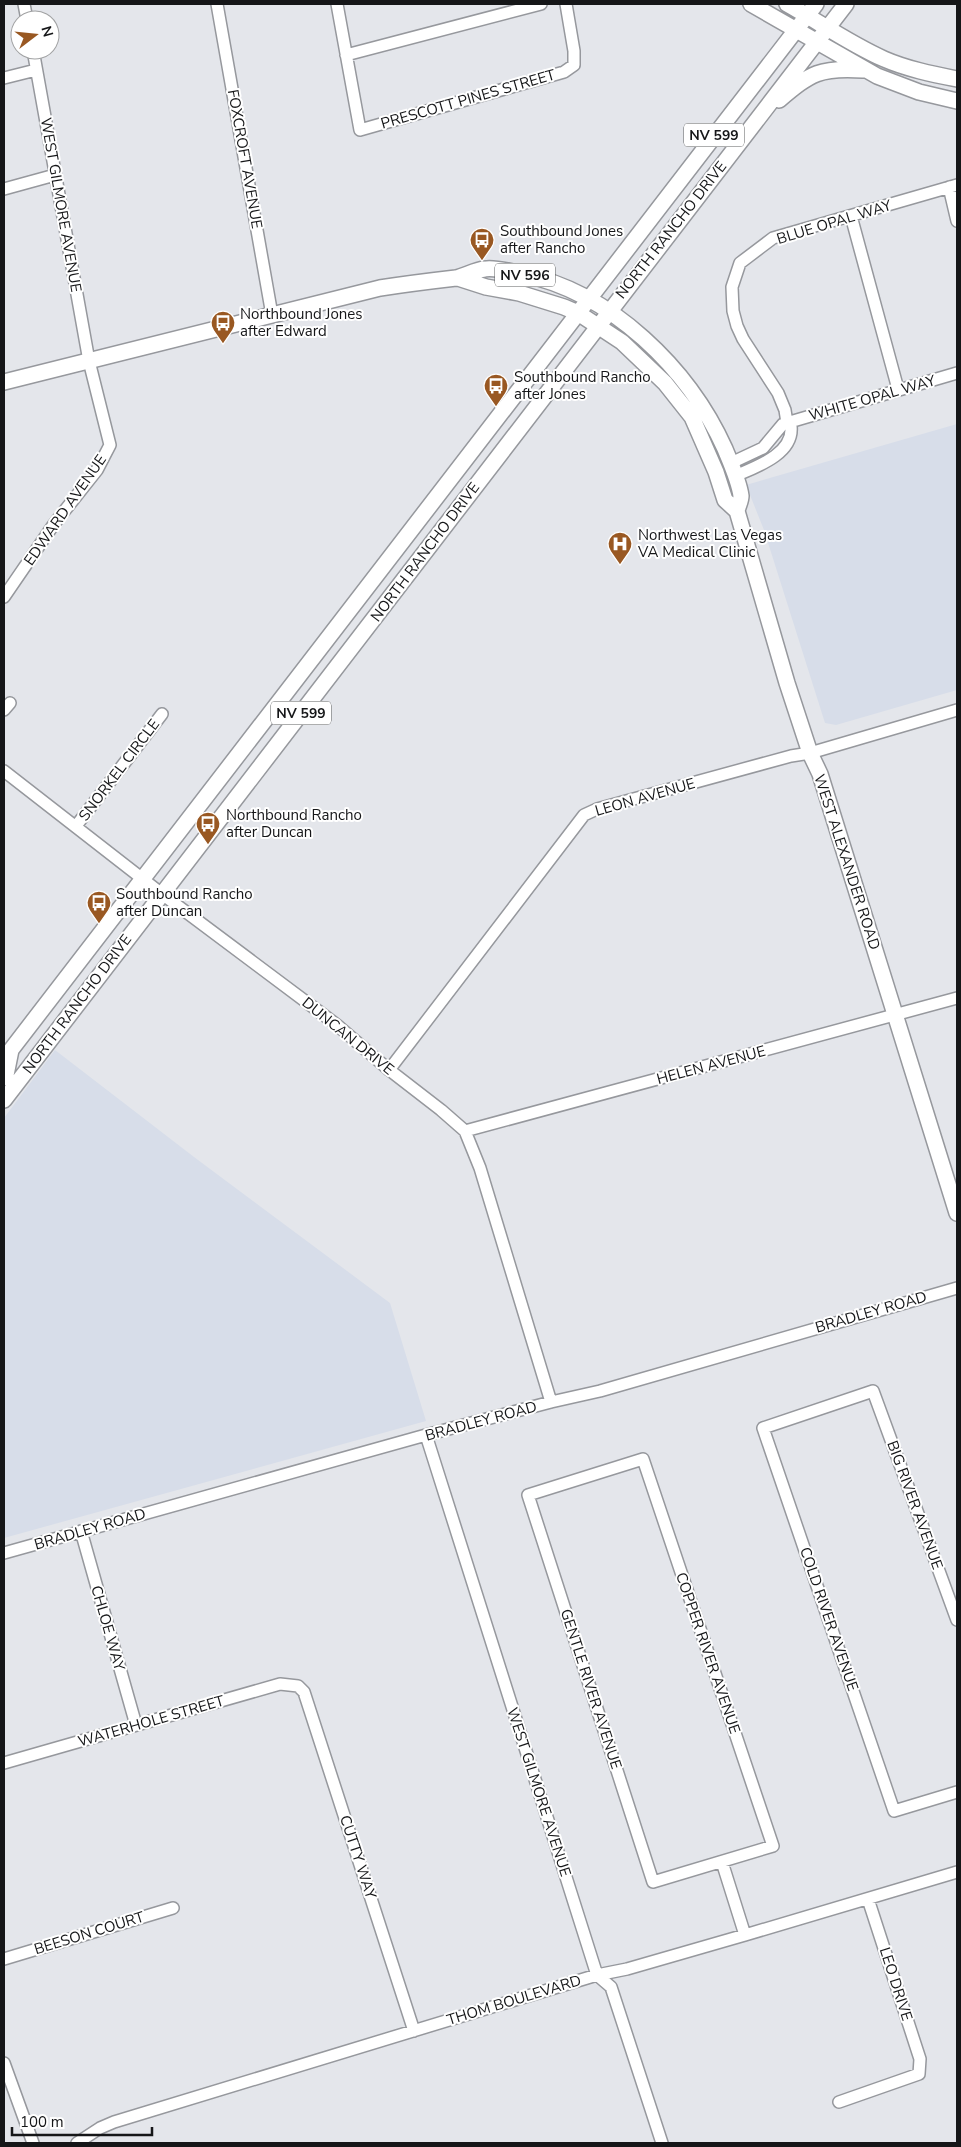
<svg xmlns="http://www.w3.org/2000/svg" width="961" height="2147" font-family="'Nunito Sans',sans-serif">
<style>
.built{fill:#d7dde9}
.lines{fill:none;stroke-linecap:round;stroke-linejoin:round}
.minor-casing{stroke:#96989d;stroke-width:14}
.major-casing{stroke:#96989d;stroke-width:18}
.minor{stroke:#fff;stroke-width:11}
.major{stroke:#fff;stroke-width:15}
.labels{text-anchor:middle;dominant-baseline:central;stroke-width:4;stroke-linejoin:round;paint-order:stroke}
.shield{fill:#fff;stroke:#5b5c5d;stroke-width:1}
.shield-label{font-size:14px;font-weight:bold;fill:#151618}
.street-label{font-size:15px;fill:#151618;stroke:#fff}
.poi-label{font-size:15px;fill:#151618;stroke:#fff;text-anchor:start}
</style>
<rect width="100%" height="100%" fill="#e4e6eb"/>
<path class="built" d="M 957,424 L 957,690 L 836,725 L 825,723 L 764,530 L 746,485 Z
M 55,1050 L 194,1157 L 390,1303 L 426,1421 L 4,1538 L 4,1118 Z"/>
<g class="lines">
<defs>
<path id="minor" d="M 24,4 L 27,20
M 217,4 L 272,315
M 337,4 L 360,130 L 564,72 L 574,65 L 574,51 L 566,4
M 346,55 L 541,4
M 4,78 L 36,70
M 949,187 L 957,221
M 4,189 L 55,175
M 851,216 L 898,389
M 731,463 L 763,448 L 783,424 L 957,373
M 735,476 C 756,467 794,454 791,426 L 787,423 L 785,410 L 778,393 L 743,339 L 737,326 L 733,311 L 732,287 L 740,263 L 773,238 L 957,185
M 4,597 L 54,524 L 97,470 L 110,445 L 89,361 L 33,50
M 4,710 L 10,703
M 4,771 L 162,894 L 337,1025 L 388,1069 L 441,1110 L 465,1131 L 480,1168 L 551,1402
M 76,826 L 162,714
M 389,1070 L 584,815 L 597,809 L 791,756 L 810,753 L 957,710
M 465,1131 L 957,998
M 426,1435 L 597,1975 L 611,1987 L 662,2143
M 643,1459 L 773,1846 L 653,1882 L 528,1495 Z
M 81,1531 L 136,1725
M 4,1553 L 426,1435 L 551,1402 L 600,1391 L 957,1288
M 957,1620 L 873,1391 L 763,1428 L 894,1811 L 957,1792
M 4,1763 L 280,1684 L 298,1686 L 304,1692 L 414,2031
M 722,1862 L 745,1935
M 4,1959 L 173,1908
M 4,2063 L 33,2143
M 839,2102 L 919,2074 L 920,2059 L 868,1899
M 77,2143 L 100,2128 L 114,2122 L 597,1975 L 627,1969 L 745,1935 L 957,1872"/>
<path id="major" d="M 751,4 L 877,76 L 919,92 L 957,101
M 787,4 C 819,22 850,44 884,59 C 907,69 932,74 957,79
M 779,100 C 811,73 820,67 863,70
M 458,278 L 486,287 L 519,293 L 564,307 L 578,313 L 622,342 L 665,383 L 692,417 L 716,472 L 725,500 L 737,511 L 787,683 L 810,753 L 820,774 L 957,1213
M 4,382 L 380,288 C 406,284 430,281 456,278 C 465,276 475,270 485,269 C 495,267 511,272 522,274 C 611,292 689,369 725,449 C 731,464 739,481 741,496 C 741,501 738,506 737,511
M 4,1059 L 816,4
M 4,1078 L 6,1075 L 11,1050
M 4,1100 L 846,4"/>
</defs>
<use href="#minor" class="minor-casing"/>
<use href="#major" class="major-casing"/>
<use href="#minor" class="minor"/>
<use href="#major" class="major"/>
</g>
<defs>
<symbol id="bus-pin" viewBox="-11 -11 22 30"><path d="M0 17L-7.5 6A9.5 9.5 0 1 1 7.5 6Z" fill="#995822" stroke="#fff"/><path d="M-5-6H5V4H4V6H2V4H-2V6H-4V4H-5ZM-3.5-4V0h7V-4ZM-3.5 1.2v1.5H-2V1.2ZM2 1.2v1.5H3.5V1.2Z" fill="#fff"/></symbol>
<symbol id="hospital-pin" viewBox="-11 -11 22 30"><path d="M0 17L-7.5 6A9.5 9.5 0 1 1 7.5 6Z" fill="#995822" stroke="#fff"/><path d="M-5-5h3v3.5h4V-5h3V5h-3V1.5h-4V5h-3Z" fill="#fff"/></symbol>
</defs>
<g fill-rule="evenodd">
<use href="#bus-pin" x="468" y="226" width="28" height="38"/>
<use href="#bus-pin" x="209" y="309" width="28" height="38"/>
<use href="#bus-pin" x="482" y="372" width="28" height="38"/>
<use href="#hospital-pin" x="606" y="530" width="28" height="38"/>
<use href="#bus-pin" x="194" y="810" width="28" height="38"/>
<use href="#bus-pin" x="85" y="889" width="28" height="38"/>
</g>
<g class="labels">
<g class="shield">
<rect x="684" y="123.5" width="60" height="23" rx="4"/>
<rect x="495" y="263.5" width="60" height="23" rx="4"/>
<rect x="271" y="701.5" width="60" height="23" rx="4"/>
</g>
<g class="shield-label">
<text x="714" y="135">NV 599</text>
<text x="525" y="275">NV 596</text>
<text x="301" y="713">NV 599</text>
</g>
<g class="street-label">
<text transform="translate(468 99) rotate(-16)">PRESCOTT PINES STREET</text>
<text transform="translate(245 159) rotate(80)">FOXCROFT AVENUE</text>
<text transform="translate(61 205) rotate(80)">WEST GILMORE AVENUE</text>
<text transform="translate(834 222) rotate(-17)">BLUE OPAL WAY</text>
<text transform="translate(671 230) rotate(-52)">NORTH RANCHO DRIVE</text>
<text transform="translate(872 398) rotate(-16)">WHITE OPAL WAY</text>
<text transform="translate(65 510) rotate(-55)">EDWARD AVENUE</text>
<text transform="translate(425 552) rotate(-53)">NORTH RANCHO DRIVE</text>
<text transform="translate(119 770) rotate(-53)">SNORKEL CIRCLE</text>
<text transform="translate(645 797) rotate(-16)">LEON AVENUE</text>
<text transform="translate(847 862) rotate(72)">WEST ALEXANDER ROAD</text>
<text transform="translate(77 1004) rotate(-53)">NORTH RANCHO DRIVE</text>
<text transform="translate(348 1036) rotate(39)">DUNCAN DRIVE</text>
<text transform="translate(711 1065) rotate(-15)">HELEN AVENUE</text>
<text transform="translate(871 1312) rotate(-16)">BRADLEY ROAD</text>
<text transform="translate(481 1421) rotate(-15)">BRADLEY ROAD</text>
<text transform="translate(915 1505) rotate(70)">BIG RIVER AVENUE</text>
<text transform="translate(90 1529) rotate(-16)">BRADLEY ROAD</text>
<text transform="translate(829 1619) rotate(71)">COLD RIVER AVENUE</text>
<text transform="translate(108 1628) rotate(74)">CHLOE WAY</text>
<text transform="translate(708 1653) rotate(71)">COPPER RIVER AVENUE</text>
<text transform="translate(591 1689) rotate(72)">GENTLE RIVER AVENUE</text>
<text transform="translate(151 1721) rotate(-16)">WATERHOLE STREET</text>
<text transform="translate(539 1792) rotate(72)">WEST GILMORE AVENUE</text>
<text transform="translate(358 1857) rotate(72)">CUTTY WAY</text>
<text transform="translate(89 1933) rotate(-17)">BEESON COURT</text>
<text transform="translate(896 1984) rotate(72)">LEO DRIVE</text>
<text transform="translate(514 2000) rotate(-17)">THOM BOULEVARD</text>
</g>
<g class="poi-label">
<text x="500" y="231">Southbound Jones<tspan x="500" dy="17">after Rancho</tspan></text>
<text x="240" y="314">Northbound Jones<tspan x="240" dy="17">after Edward</tspan></text>
<text x="514" y="377">Southbound Rancho<tspan x="514" dy="17">after Jones</tspan></text>
<text x="638" y="535">Northwest Las Vegas<tspan x="638" dy="17">VA Medical Clinic</tspan></text>
<text x="226" y="815">Northbound Rancho<tspan x="226" dy="17">after Duncan</tspan></text>
<text x="116" y="894">Southbound Rancho<tspan x="116" dy="17">after Duncan</tspan></text>
</g>
</g>
<rect width="961" height="2147" fill="none" stroke="#151618" stroke-width="10"/>
<g transform="translate(35 35) rotate(74)"><circle r="24" fill="#ffffff" stroke="#a1a2a3"/>
<path d="M0-4L9 19L0 12L-9 19Z" fill="#995822"/>
<text y="-8" font-size="14" font-weight="bold" text-anchor="middle" fill="#151618">N</text>
</g>
<path d="M12 2127v8h140v-8" fill="none" stroke="#151618" stroke-width="2.5"/>
<text x="20" y="2127" font-size="15" fill="#151618" stroke="#ffffff" stroke-width="4" paint-order="stroke">100 m</text>
</svg>
